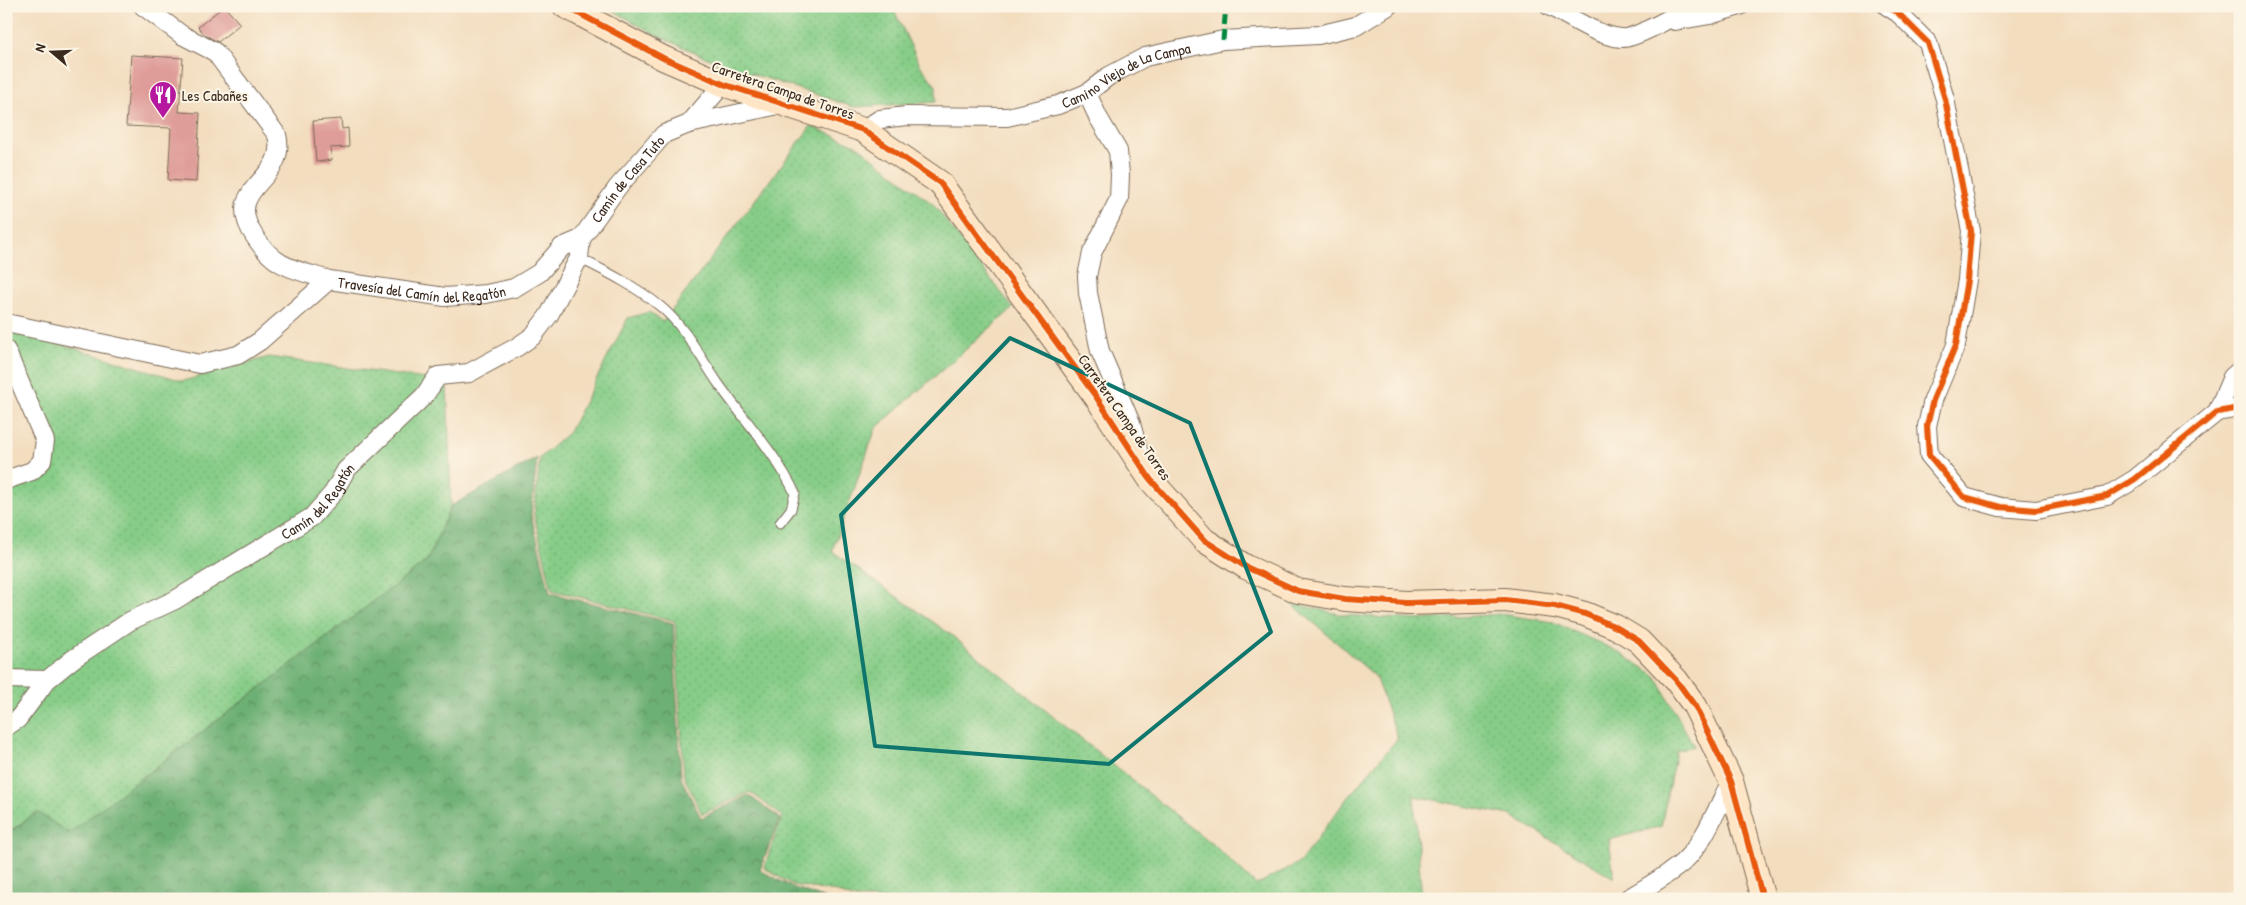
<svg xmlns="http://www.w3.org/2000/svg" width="2246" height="905" font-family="'Patrick Hand',sans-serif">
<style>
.grass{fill:url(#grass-dots);stroke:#617c53}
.forest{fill:url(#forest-crowns);stroke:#546d49}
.building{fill:#df9d99}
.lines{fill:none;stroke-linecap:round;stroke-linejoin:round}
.lane-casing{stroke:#7b6956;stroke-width:11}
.street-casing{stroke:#7b6956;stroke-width:20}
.secondary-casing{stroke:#7b6956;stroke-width:26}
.lane{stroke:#fff;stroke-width:9}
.street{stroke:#fff;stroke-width:18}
.secondary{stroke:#fde5c5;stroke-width:24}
.quiet{stroke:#00873e;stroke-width:5;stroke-dasharray:10 5;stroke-linecap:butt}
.cycleway-casing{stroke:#fcf5e5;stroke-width:9}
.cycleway{stroke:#e8590c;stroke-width:6}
.marked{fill:none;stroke:#0f766e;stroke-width:4;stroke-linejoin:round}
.labels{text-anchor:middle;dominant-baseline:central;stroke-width:4;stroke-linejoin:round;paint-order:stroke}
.street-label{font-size:15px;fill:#3b2a1e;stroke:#fcf5e5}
.poi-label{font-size:15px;fill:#3b2a1e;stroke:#fcf5e5;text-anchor:start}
</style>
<defs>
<pattern id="grass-dots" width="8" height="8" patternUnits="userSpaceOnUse" patternTransform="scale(1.25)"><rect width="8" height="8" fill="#87cd88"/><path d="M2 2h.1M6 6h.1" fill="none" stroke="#75b075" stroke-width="1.8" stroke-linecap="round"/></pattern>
<pattern id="forest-crowns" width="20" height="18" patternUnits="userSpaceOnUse" patternTransform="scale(1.25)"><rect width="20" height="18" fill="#6db074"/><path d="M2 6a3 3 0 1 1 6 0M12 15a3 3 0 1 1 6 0" fill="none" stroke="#5b8f5f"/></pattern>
</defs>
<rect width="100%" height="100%" fill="#fcf5e5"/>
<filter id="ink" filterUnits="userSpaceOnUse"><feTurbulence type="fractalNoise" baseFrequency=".02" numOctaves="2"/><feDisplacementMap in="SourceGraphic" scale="10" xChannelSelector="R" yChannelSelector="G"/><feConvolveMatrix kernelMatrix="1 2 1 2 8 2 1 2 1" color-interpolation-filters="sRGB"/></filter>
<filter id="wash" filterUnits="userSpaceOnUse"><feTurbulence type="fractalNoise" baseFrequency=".0096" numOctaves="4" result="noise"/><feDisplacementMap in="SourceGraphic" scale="20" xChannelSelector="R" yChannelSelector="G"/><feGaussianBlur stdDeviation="1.12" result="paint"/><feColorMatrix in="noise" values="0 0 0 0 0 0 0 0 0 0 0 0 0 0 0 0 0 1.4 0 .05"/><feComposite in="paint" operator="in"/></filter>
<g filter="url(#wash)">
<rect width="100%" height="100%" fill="#f3ddbf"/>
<path class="grass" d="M 605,6 L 892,6 L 920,65 L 936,86 L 936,102 L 854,107 L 716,62 L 654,34 Z
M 811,126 L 856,145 L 934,205 L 1013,308 L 876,428 L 832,551 L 950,634 L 1217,848 L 1256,885 L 1300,862 L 1345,801 L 1398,738 L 1375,676 L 1291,603 L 1344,615 L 1418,620 L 1500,614 L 1553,622 L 1615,650 L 1655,675 L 1694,746 L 1676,751 L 1661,826 L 1609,840 L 1614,878 L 1510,815 L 1414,796 L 1422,899 L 855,899 L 837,892 L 793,885 L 764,868 L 782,816 L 750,792 L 702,814 L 684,777 L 675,621 L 552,590 L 534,515 L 540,458 L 569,432 L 628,318 L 649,312 L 663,322 Z
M 14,330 L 183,381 L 269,357 L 447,382 L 451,506 L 427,561 L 69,833 L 37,812 L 6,834 L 6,486 L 43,472 L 49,439 L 9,337 Z"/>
<path class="forest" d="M 537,458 L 531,515 L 550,593 L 673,623 L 681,778 L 701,818 L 748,795 L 780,818 L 760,870 L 792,887 L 826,899 L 6,899 L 6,835 L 37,812 L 69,833 L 427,561 L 451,506 Z"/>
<g id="blocks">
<path class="building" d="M 224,6 L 240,24 L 218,42 L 205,35 L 198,27 Z
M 131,55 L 183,58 L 179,112 L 200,113 L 196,182 L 168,180 L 171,128 L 126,126 Z
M 341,119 L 342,129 L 348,128 L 349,147 L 330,148 L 332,160 L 316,162 L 313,121 Z"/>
</g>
</g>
<g filter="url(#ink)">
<use href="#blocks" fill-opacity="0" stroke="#7b6956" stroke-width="1"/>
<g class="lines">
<defs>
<path id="lane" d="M 579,258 C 607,272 637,287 661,307 C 686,328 700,357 718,383 C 744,420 775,452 795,493 L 791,509 L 780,523"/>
<g id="street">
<path d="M 143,6 L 182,35 L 215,52 L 277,135 C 289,183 220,185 255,237 C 276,269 294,269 329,280"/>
<path d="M 1549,6 C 1571,17 1597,36 1621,38 C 1634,40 1679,13 1692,6"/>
<path d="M 1887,6 L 1898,13 L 1928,43 L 1945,99 L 1971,231 L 1967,280 L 1956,345 L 1933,400 L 1927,426 L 1929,455 L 1964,497 L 2000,507 L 2036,510 L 2107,496 L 2135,479 L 2217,412 L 2240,408"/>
<path d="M 1675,21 L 1710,15 L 1740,6"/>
<path d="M 1087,93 L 1098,117 L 1118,151 L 1120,175 L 1119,199 L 1092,253 L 1087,276 L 1088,293 L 1100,351 L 1131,423 L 1139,454"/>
<path d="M 689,124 L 783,104"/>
<path id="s1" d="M 863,130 L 880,119 L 907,116 L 1007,117 L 1058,105 L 1087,93 L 1109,76 L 1145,57 L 1223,40 L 1318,35 L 1356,26 L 1388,6"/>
<path id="s2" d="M 581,239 L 617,188 L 664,134 L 689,124 L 723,84"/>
<path id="s3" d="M 6,323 L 200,364 L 238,355 L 260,341 L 329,280 L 445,297 L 486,294 L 514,288 L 539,273 L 562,247 L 581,239"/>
<path d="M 6,350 L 45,441 L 42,461 L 32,471 L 6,480"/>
<path d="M 2217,412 L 2232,377 L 2240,370"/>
<path d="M 6,679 L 47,680"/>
<path id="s4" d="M 6,727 L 18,719 L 47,680 L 73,659 L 130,621 L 175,600 L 312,517 L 333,493 L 346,470 L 424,396 L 438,376 L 469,373 L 517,347 L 533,336 L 549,315 L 579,258 L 581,239"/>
<path d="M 1627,899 C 1646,888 1665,877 1682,863 C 1705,842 1717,808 1731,781"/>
</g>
<path id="secondary" d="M 565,6 L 663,58 L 723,84 L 863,130 L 940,183 L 1097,398 L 1150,479 L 1204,540 L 1246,567 L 1298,591 L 1345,599 L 1407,603 L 1505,600 L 1555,606 L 1585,614 L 1616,627 L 1639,641 L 1676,680 L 1695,706 L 1731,781 L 1763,899"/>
</defs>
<use href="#lane" class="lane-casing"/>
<use href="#street" class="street-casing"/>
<use href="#secondary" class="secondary-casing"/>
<use href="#lane" class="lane"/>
<use href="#street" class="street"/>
<use href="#secondary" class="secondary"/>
<path class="quiet" d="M 1223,40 L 1226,6"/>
<defs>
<path id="cycleway" d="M 565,6 L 663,58 L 723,84 L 863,130 L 940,183 L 1097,398 L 1150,479 L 1204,540 L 1246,567 L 1298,591 L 1345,599 L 1407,603 L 1505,600 L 1555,606 L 1585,614 L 1616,627 L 1639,641 L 1676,680 L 1695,706 L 1731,781 L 1763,899
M 1887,6 L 1898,13 L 1928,43 L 1945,99 L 1971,231 L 1967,280 L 1956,345 L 1933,400 L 1927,426 L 1929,455 L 1964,497 L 2000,507 L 2036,510 L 2107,496 L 2135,479 L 2217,412 L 2240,408"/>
</defs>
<use href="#cycleway" class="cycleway-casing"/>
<use href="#cycleway" class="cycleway"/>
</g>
</g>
<path class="marked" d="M 1010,338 L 1190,423 L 1271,632 L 1109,764 L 875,746 L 841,515 Z"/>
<defs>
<symbol id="restaurant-pin" viewBox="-11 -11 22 30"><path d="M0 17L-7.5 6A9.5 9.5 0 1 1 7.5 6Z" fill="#b5179e" stroke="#fcf5e5"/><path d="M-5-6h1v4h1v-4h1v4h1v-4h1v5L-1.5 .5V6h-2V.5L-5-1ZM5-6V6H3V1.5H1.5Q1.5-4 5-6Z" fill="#fff"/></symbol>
</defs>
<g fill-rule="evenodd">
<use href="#restaurant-pin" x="147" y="79" width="32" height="43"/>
</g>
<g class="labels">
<g class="street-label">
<text stroke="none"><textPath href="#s1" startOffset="275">Camino Viejo de La Campa</textPath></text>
<text transform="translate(783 90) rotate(19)">Carretera Campa de Torres</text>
<text stroke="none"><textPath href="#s2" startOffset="76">Camín de Casa Tuto</textPath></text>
<text stroke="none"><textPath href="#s3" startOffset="449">Travesía del Camín del Regatón</textPath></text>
<text transform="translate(1125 417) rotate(55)">Carretera Campa de Torres</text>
<text stroke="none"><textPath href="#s4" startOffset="390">Camín del Regatón</textPath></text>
</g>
<g class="poi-label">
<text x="182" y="95">Les Cabañes</text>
</g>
</g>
<rect width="2246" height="905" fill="none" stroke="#fcf5e5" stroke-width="25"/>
<g transform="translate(52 52) rotate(289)" stroke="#fcf5e5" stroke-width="4" paint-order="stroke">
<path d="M0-4L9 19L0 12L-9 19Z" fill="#3b2a1e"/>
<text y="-8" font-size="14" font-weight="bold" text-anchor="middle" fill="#3b2a1e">N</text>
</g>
</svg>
